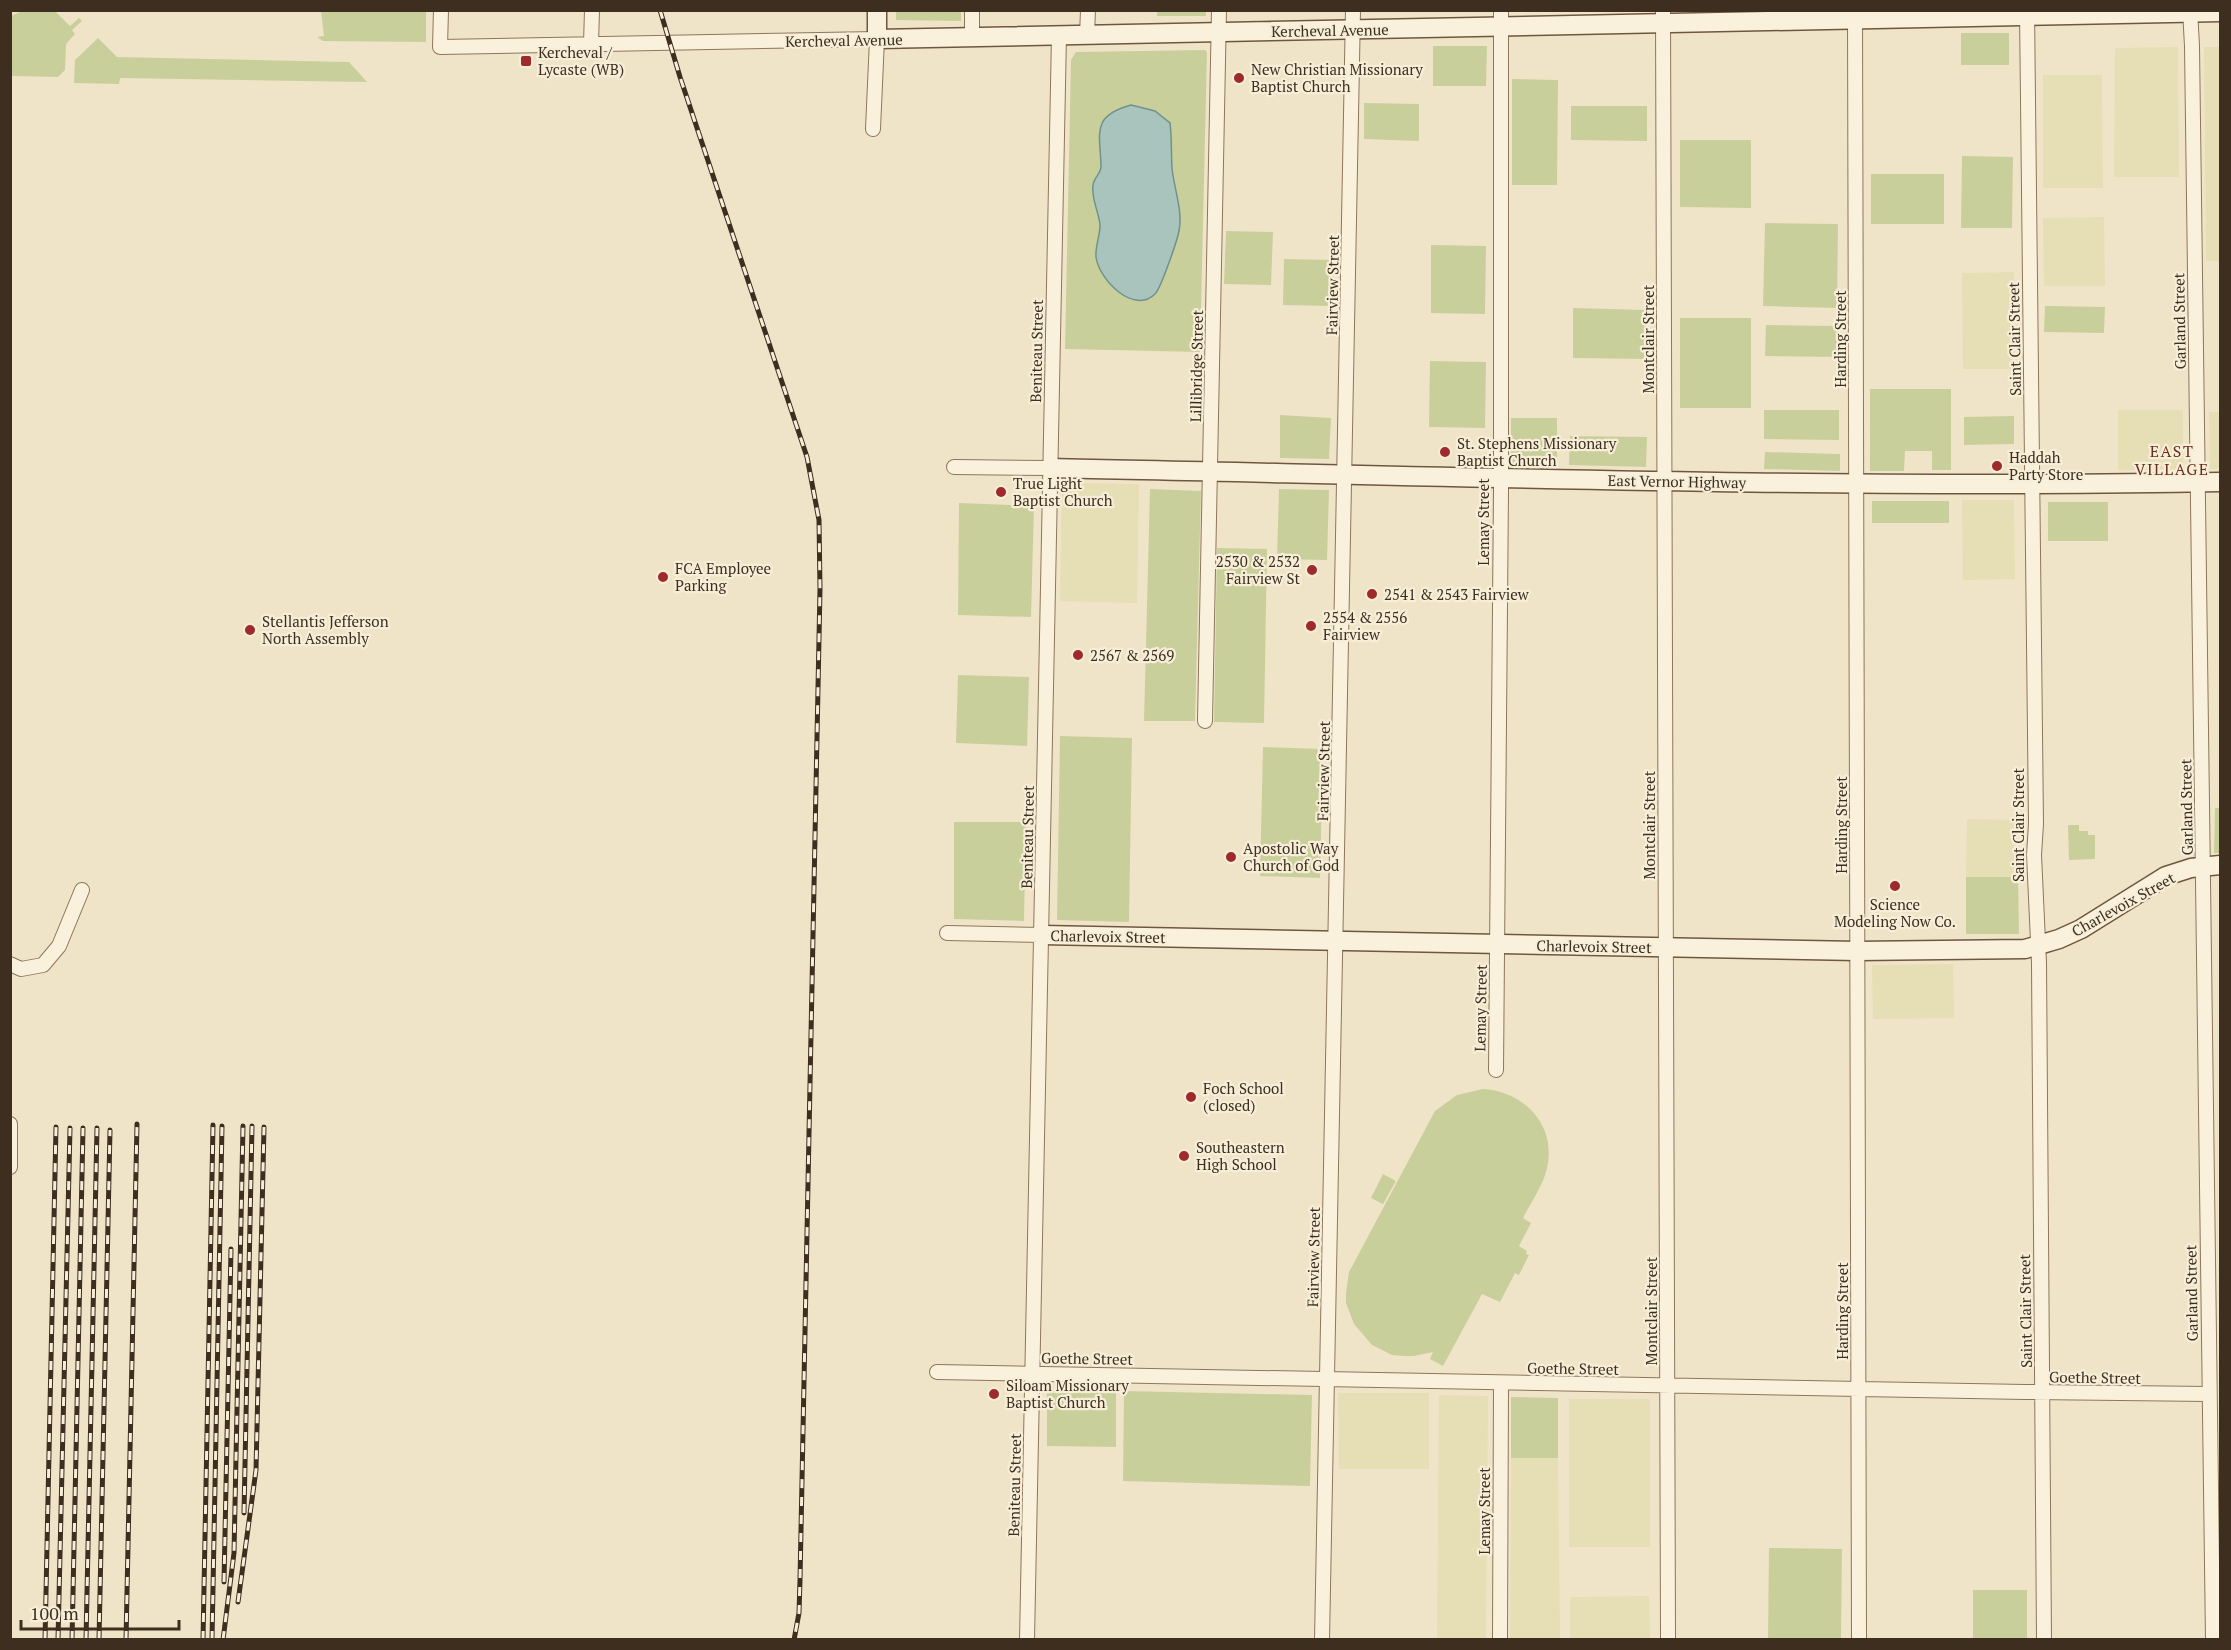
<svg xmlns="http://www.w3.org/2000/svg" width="2231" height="1650" font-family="'PT Serif',serif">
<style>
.farmland{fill:#e6deb5}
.green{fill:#c9cf9b}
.water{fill:#a9c4bc;stroke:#6f938a;stroke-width:1.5}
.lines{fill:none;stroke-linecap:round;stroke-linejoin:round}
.street-casing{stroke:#8d765c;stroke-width:16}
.secondary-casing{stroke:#6f573f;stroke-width:21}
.street{stroke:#faf1dc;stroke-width:14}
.secondary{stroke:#faf1dc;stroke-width:18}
.rail-casing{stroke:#3d2e20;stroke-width:5}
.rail{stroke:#f7eed8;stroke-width:3;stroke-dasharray:9;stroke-linecap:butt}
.poi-dot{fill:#9e2a2b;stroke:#f7eed8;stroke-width:2}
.labels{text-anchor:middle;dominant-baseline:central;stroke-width:4.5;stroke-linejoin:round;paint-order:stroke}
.street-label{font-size:15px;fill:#3d2e20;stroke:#f7eed8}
.poi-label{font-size:15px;fill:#3d2e20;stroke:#f7eed8;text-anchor:start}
.neighbourhood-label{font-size:16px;letter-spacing:1.5px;fill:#6b2e1e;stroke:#f7eed8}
</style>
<rect width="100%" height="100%" fill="#f0e4c8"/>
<path class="farmland" d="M 2178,47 L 2179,177 L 2114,177 L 2115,48 Z
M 2204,47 L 2220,47 L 2220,261 L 2206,261 Z
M 2043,75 L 2102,75 L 2103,188 L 2043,188 Z
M 2104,217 L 2105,286 L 2044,286 L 2043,218 Z
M 2014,272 L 2014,369 L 1963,369 L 1962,273 Z
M 2118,410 L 2183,410 L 2183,470 L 2118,470 Z
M 2209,412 L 2220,412 L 2220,469 L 2210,469 Z
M 1062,483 L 1139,484 L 1137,603 L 1060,601 Z
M 1962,500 L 2014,500 L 2015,579 L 1963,580 Z
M 1967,819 L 2018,820 L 2018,877 L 1966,877 Z
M 1953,964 L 1954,1018 L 1873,1019 L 1872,965 Z
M 1338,1393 L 1429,1393 L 1429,1469 L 1339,1469 Z
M 1439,1395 L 1488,1396 L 1486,1639 L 1437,1639 Z
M 1569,1399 L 1650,1399 L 1650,1547 L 1569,1547 Z
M 1511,1458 L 1558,1458 L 1560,1639 L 1510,1640 Z
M 1649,1596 L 1650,1639 L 1570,1639 L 1570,1597 Z"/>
<path class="green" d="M 22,11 L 55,11 L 70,26 L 79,18 L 82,21 L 72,30 L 75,34 L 66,44 L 65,70 L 58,77 L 11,76 L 11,16 Z
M 321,11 L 426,11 L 426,42 L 323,41 L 317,37 L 324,36 Z
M 896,11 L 961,11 L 961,21 L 896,20 Z
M 1157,11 L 1206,11 L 1206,16 L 1157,16 Z
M 1961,33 L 2009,33 L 2009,65 L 1961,65 Z
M 98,38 L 117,57 L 349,62 L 367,82 L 120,78 L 119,84 L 74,83 L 75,60 Z
M 1433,46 L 1487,46 L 1486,86 L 1433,86 Z
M 1205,50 L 1207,52 L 1200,352 L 1065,349 L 1071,60 L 1076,52 Z
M 1512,79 L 1558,80 L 1557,185 L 1512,185 Z
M 1364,103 L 1419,104 L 1419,141 L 1364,139 Z
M 1571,106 L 1647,106 L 1647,141 L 1571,140 Z
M 1680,140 L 1751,140 L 1751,208 L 1680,207 Z
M 1962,156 L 2013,157 L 2012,228 L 1961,228 Z
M 1871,174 L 1944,174 L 1944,224 L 1871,224 Z
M 1765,223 L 1838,224 L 1837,308 L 1763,306 Z
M 1226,231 L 1273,232 L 1271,285 L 1224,284 Z
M 1431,245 L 1486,246 L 1485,314 L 1431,313 Z
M 1284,259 L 1333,260 L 1332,306 L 1283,305 Z
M 2045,306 L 2105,307 L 2104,333 L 2044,332 Z
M 1573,308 L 1646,310 L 1645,359 L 1573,358 Z
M 1680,318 L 1751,318 L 1751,408 L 1680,408 Z
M 1766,325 L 1838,326 L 1838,357 L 1765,356 Z
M 1430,361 L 1486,362 L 1485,428 L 1429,427 Z
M 1870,389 L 1951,389 L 1951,470 L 1932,470 L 1932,451 L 1905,451 L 1904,471 L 1870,471 Z
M 1764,410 L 1839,410 L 1839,440 L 1764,439 Z
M 1280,415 L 1331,418 L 1329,459 L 1280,458 Z
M 2014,416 L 2014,444 L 1964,445 L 1964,417 Z
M 1511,418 L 1557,418 L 1557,463 L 1511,463 Z
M 1570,436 L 1647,437 L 1646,467 L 1569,465 Z
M 1765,452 L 1840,454 L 1840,471 L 1764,469 Z
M 1150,489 L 1201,491 L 1195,721 L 1144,721 Z
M 1279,489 L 1329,490 L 1327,560 L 1277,559 Z
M 1872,501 L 1949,501 L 1949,523 L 1872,523 Z
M 2048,502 L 2108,502 L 2108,541 L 2048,541 Z
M 959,503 L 1034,506 L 1031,617 L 958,615 Z
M 1217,548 L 1267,549 L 1264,723 L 1214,722 Z
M 958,675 L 1029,677 L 1027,746 L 956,743 Z
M 1060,736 L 1132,738 L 1129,922 L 1057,920 Z
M 1263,747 L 1323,749 L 1320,878 L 1260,876 Z
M 2215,808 L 2220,808 L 2220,853 L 2214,853 Z
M 954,822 L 1026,822 L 1024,921 L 954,919 Z
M 2068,825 L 2079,825 L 2079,831 L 2088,831 L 2088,835 L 2095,835 L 2095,859 L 2069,860 Z
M 1966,877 L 2018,877 L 2019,934 L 1966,934 Z
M 1483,1089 C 1524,1091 1557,1126 1547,1168 C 1543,1186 1531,1202 1523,1218 L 1531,1223 L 1519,1246 L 1527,1251 L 1526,1254 L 1529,1255 L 1519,1275 L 1515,1273 L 1500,1302 L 1482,1294 L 1443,1366 L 1430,1359 L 1433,1352 L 1414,1356 L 1404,1356 L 1392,1355 L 1372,1345 L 1354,1324 L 1346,1303 L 1346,1293 L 1349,1272 L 1435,1111 L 1457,1095 Z
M 1383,1174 L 1396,1181 L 1383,1204 L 1371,1198 Z
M 1047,1389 L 1116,1390 L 1116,1447 L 1047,1446 Z
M 1124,1391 L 1312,1395 L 1310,1486 L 1123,1481 Z
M 1511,1397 L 1558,1398 L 1558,1458 L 1511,1458 Z
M 1769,1548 L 1842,1549 L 1841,1639 L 1768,1639 Z
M 1973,1590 L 2027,1590 L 2027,1639 L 1973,1639 Z"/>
<path class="water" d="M 1131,105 L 1155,111 L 1170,123 C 1172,138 1171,153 1172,168 C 1174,189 1183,210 1179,231 C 1177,241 1161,288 1155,294 C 1134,315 1099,280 1096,257 C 1095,247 1100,236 1100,225 C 1099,212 1091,199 1093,185 C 1094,177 1102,173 1101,165 C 1100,133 1091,116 1131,105 Z"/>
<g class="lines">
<defs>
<path id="street" d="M 441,10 L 440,47 L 877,39 L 873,129
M 1663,10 L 1668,1640
M 1855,10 L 1859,1640
M 2027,10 L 2036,824 L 2034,855 L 2039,963 L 2044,1640
M 2190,10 L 2192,46 L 2213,1640
M 1087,35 L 1088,10
M 972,37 L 972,10
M 591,44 L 592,10
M 954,467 L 1050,468
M 1205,721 L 1219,10
M 947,933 L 1042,935
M 10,964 L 21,969 L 43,965 L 59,946 L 82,890
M 1496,1070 L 1501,490 L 1501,10
M 10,1124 L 10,1167
M 937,1372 L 2025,1392 L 2209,1394
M 1027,1640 L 1059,35
M 1322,1640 L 1353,10
M 1500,1640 L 1501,1383"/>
<path id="secondary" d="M 877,10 L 877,39 L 2220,12
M 1050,468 C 1440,476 1830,489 2220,482
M 1042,935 L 1857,951 L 2025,949 L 2059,939 L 2081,929 L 2166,876 L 2191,868 L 2220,865"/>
</defs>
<use href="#street" class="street-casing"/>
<use href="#secondary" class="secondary-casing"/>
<use href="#street" class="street"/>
<use href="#secondary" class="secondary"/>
<defs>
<path id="rail" d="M 660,10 L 680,77 L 807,457 L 819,520 L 820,589 L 800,1580 L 799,1613 L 794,1640
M 244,1513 L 252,1126
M 224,1582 L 231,1249
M 238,1602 L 256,1470 L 264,1127
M 45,1640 L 56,1127
M 58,1640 L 70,1128
M 72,1640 L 83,1128
M 86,1640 L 97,1128
M 99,1640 L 110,1130
M 126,1640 L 137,1124
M 203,1640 L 213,1125
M 212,1640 L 222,1126
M 223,1640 L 234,1553 L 243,1126"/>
</defs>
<use href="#rail" class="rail-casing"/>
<use href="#rail" class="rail"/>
</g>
<g class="poi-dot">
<rect x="520" y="55" width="12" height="12" rx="3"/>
<circle cx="1239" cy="78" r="6"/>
<circle cx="1445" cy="452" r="6"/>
<circle cx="1997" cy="466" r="6"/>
<circle cx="1001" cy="492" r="6"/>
<circle cx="1312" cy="570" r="6"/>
<circle cx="663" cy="577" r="6"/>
<circle cx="1372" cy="594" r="6"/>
<circle cx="1311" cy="626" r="6"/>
<circle cx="250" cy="630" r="6"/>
<circle cx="1078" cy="655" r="6"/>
<circle cx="1231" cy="857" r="6"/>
<circle cx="1895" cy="886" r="6"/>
<circle cx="1191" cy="1097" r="6"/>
<circle cx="1184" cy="1156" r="6"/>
<circle cx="994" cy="1394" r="6"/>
</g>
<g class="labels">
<g class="street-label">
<text transform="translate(1330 30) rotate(-1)">Kercheval Avenue</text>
<text transform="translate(844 40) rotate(-1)">Kercheval Avenue</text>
<text transform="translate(1332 285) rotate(-89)">Fairview Street</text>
<text transform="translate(2179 321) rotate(-91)">Garland Street</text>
<text transform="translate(1648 339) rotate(-90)">Montclair Street</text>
<text transform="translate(1840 339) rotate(-90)">Harding Street</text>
<text transform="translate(2014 339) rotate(-91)">Saint Clair Street</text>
<text transform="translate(1036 351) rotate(-89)">Beniteau Street</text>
<text transform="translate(1196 366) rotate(-89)">Lillibridge Street</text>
<text transform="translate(1677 481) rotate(1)">East Vernor Highway</text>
<text transform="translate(1483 522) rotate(-90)">Lemay Street</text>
<text transform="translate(1323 771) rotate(-89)">Fairview Street</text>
<text transform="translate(2186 807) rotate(-91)">Garland Street</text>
<text transform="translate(1649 825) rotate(-90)">Montclair Street</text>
<text transform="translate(1841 825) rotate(-90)">Harding Street</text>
<text transform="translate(2018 825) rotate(-90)">Saint Clair Street</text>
<text transform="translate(1027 837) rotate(-89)">Beniteau Street</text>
<text transform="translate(2123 904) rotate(-29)">Charlevoix Street</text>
<text transform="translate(1108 936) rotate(1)">Charlevoix Street</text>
<text transform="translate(1594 946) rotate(1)">Charlevoix Street</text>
<text transform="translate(1480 1008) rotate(-89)">Lemay Street</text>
<text transform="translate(1313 1257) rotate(-89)">Fairview Street</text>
<text transform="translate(2191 1293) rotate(-91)">Garland Street</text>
<text transform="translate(1651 1311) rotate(-90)">Montclair Street</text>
<text transform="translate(1842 1311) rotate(-90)">Harding Street</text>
<text transform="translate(2025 1311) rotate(-91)">Saint Clair Street</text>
<text transform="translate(1087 1358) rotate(1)">Goethe Street</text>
<text transform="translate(1573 1368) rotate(1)">Goethe Street</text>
<text transform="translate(2095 1377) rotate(1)">Goethe Street</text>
<text transform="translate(1014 1485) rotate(-89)">Beniteau Street</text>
<text transform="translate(1484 1511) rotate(-90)">Lemay Street</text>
</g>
<g class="poi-label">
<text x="538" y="52">Kercheval /<tspan x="538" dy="17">Lycaste (WB)</tspan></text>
<text x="1251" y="69">New Christian Missionary<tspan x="1251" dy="17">Baptist Church</tspan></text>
<text x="1457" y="443">St. Stephens Missionary<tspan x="1457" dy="17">Baptist Church</tspan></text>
<text x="2009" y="457">Haddah<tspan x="2009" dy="17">Party Store</tspan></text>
<text x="1013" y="483">True Light<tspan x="1013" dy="17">Baptist Church</tspan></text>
<text x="1300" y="561" text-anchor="end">2530 &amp; 2532<tspan x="1300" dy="17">Fairview St</tspan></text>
<text x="675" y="568">FCA Employee<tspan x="675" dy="17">Parking</tspan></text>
<text x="1384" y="594">2541 &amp; 2543 Fairview</text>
<text x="1323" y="617">2554 &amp; 2556<tspan x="1323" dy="17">Fairview</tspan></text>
<text x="262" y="621">Stellantis Jefferson<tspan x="262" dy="17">North Assembly</tspan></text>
<text x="1090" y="655">2567 &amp; 2569</text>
<text x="1243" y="848">Apostolic Way<tspan x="1243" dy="17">Church of God</tspan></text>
<text x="1895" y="904" text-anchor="middle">Science<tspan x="1895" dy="17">Modeling Now Co.</tspan></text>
<text x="1203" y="1088">Foch School<tspan x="1203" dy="17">(closed)</tspan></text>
<text x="1196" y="1147">Southeastern<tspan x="1196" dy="17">High School</tspan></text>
<text x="1006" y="1385">Siloam Missionary<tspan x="1006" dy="17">Baptist Church</tspan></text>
</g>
<g class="neighbourhood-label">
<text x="2172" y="451">EAST<tspan x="2172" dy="18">VILLAGE</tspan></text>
</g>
</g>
<rect width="2231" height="1650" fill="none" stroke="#3d2e20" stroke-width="24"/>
<path d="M21 1620v9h158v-9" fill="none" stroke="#3d2e20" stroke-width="3"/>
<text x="30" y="1620" font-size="18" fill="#3d2e20" stroke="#f7eed8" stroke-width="4.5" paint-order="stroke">100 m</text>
</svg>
